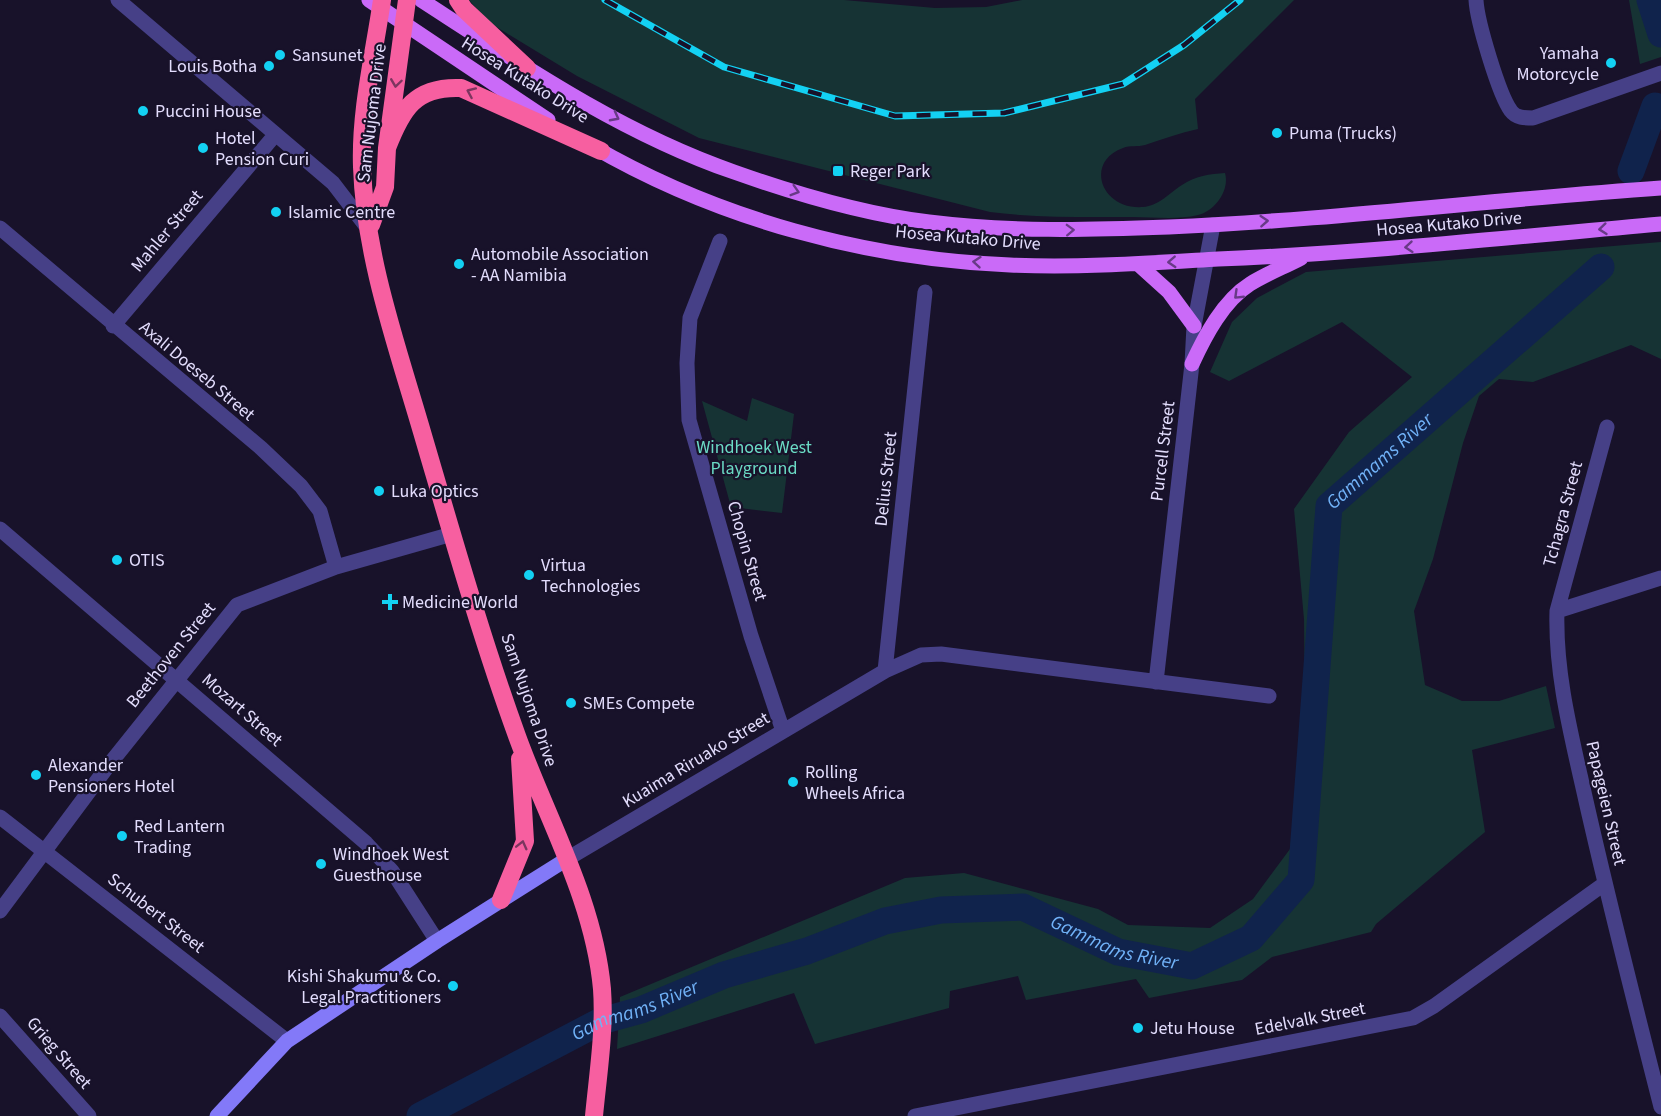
<svg xmlns="http://www.w3.org/2000/svg" width="1661" height="1116" font-family="'Source Sans 3',sans-serif">
<style>
.green{fill:#163334}
.lines{fill:none;stroke-linecap:round;stroke-linejoin:round}
.river{stroke:#10234c;stroke-width:27}
.street{stroke:#464087;stroke-width:15}
.secondary{stroke:#8379f8;stroke-width:15}
.primary{stroke:#ca6af8;stroke-width:15}
.highway{stroke:#f75fa0;stroke-width:18}
.rail-casing{stroke:#13d1f3;stroke-width:7}
.rail{stroke:#18122a;stroke-width:4.5;stroke-dasharray:14;stroke-linecap:butt}
.oneway{stroke:#7c355f}
.oneway2{stroke:#683a87}
.poi-dot{fill:#13d1f3;stroke:#18122a;stroke-width:2}
.labels{text-anchor:middle;dominant-baseline:central;stroke-width:4.5;stroke-linejoin:round;paint-order:stroke}
.poi-label{font-size:18px;fill:#e3ddfd;stroke:#18122a;text-anchor:start}
.street-label{font-size:18px;fill:#e3ddfd;stroke:#18122a}
.park-label{font-size:18px;fill:#6bdbc5;stroke:#18122a}
.water-label{font-size:20px;font-style:italic;fill:#71b2f8;stroke:#18122a}
</style>
<rect width="100%" height="100%" fill="#18122a"/>
<path class="green" d="M 469,0 L 844,0 L 935,8 L 986,7 L 1022,0 L 1294,0 L 1195,99 L 1198,129 C 1180,133 1163,139 1145,145 C 1138,147 1130,145 1123,148 C 1084,162 1101,210 1143,207 C 1159,206 1169,193 1182,185 C 1195,176 1210,174 1225,173 C 1230,190 1215,211 1198,215 C 1178,220 1153,217 1133,217 C 1085,217 1037,218 990,212 L 699,138 L 577,76 L 490,23 Z
M 1629,0 L 1661,0 L 1661,57 L 1640,64 Z
M 1661,242 L 1661,359 L 1631,345 L 1533,382 L 1499,379 L 1479,396 L 1463,443 L 1433,559 L 1414,611 L 1425,685 L 1462,701 L 1499,701 L 1546,686 L 1555,728 L 1472,750 L 1485,832 L 1376,924 L 1371,932 L 1272,957 L 1242,980 L 1149,998 L 1136,979 L 1026,1000 L 1018,976 L 950,991 L 949,1008 L 815,1044 L 794,993 L 617,1049 L 620,997 L 905,878 L 964,873 L 1098,909 L 1128,925 L 1210,928 L 1253,899 L 1290,849 L 1305,710 L 1304,619 L 1294,509 L 1349,432 L 1412,377 L 1342,322 L 1229,381 L 1210,372 L 1232,322 L 1257,298 L 1306,272 Z
M 752,398 L 794,414 L 782,513 L 731,507 L 702,401 L 747,421 Z"/>
<g class="lines">
<g class="river">
<path d="M 1650,0 L 1661,34"/>
<path d="M 1631,171 L 1655,106"/>
<path id="s1" d="M 420,1116 L 601,1021 L 641,1010 L 724,975 L 807,951 L 885,921 L 941,910 L 1023,907 L 1118,952 L 1192,966 L 1251,938 L 1301,880 L 1329,506 L 1601,267"/>
</g>
<path class="street" d="M 118,0 L 333,183 L 369,230
M 1476,0 C 1477,21 1499,95 1511,111 C 1516,118 1525,118 1533,118 L 1661,73
M 0,228 L 261,448 L 301,486 L 320,511 L 336,567
M 720,241 L 690,318 L 687,363 L 689,420 L 751,636 L 783,731
M 113,326 L 275,135
M 1607,427 L 1557,611 C 1555,675 1572,738 1586,801 C 1609,903 1635,1005 1661,1107
M 0,529 L 366,843 L 392,871 L 437,941
M 1557,611 L 1661,578
M 885,671 L 925,292
M 1156,682 L 1192,364 L 1194,326 L 1213,225
M 0,817 L 287,1041
M 567,859 L 885,671 L 921,655 L 941,654 L 1269,696
M 0,911 L 108,766 L 237,605 L 336,567 L 452,534
M 0,1016 L 89,1116
M 915,1116 L 1413,1018 L 1434,1006 L 1604,884"/>
<path class="secondary" d="M 217,1116 L 287,1041 L 437,941 L 567,859"/>
<path class="primary" d="M 369,0 L 548,120
M 421,0 C 520,64 621,133 734,172 C 796,194 863,214 929,222 C 1009,232 1088,230 1169,227 C 1333,220 1497,199 1661,188
M 592,146 C 718,219 865,259 1010,265 C 1079,268 1149,263 1218,259 C 1366,253 1513,237 1661,224
M 1138,264 L 1169,292 L 1194,326
M 1192,364 C 1205,336 1223,301 1250,284 C 1266,274 1284,267 1301,258"/>
<path class="highway" d="M 382,0 C 374,55 360,111 362,167 C 365,257 397,346 422,432 C 452,534 481,637 517,736 C 547,819 594,900 602,989 C 605,1030 598,1074 594,1116
M 458,0 L 464,9 L 527,68
M 387,148 C 402,109 415,86 461,88 L 601,151
M 371,225 L 385,187 L 387,148 L 407,0
M 501,900 L 525,841 L 520,759"/>
<defs>
<path id="rail" d="M 605,0 L 724,67 L 895,116 L 1004,113 L 1123,84 L 1184,45 L 1240,0"/>
</defs>
<use href="#rail" class="rail-casing"/>
<use href="#rail" class="rail"/>
</g>
<defs><path id="oneway-chevron" d="M-2-3.5L2.5 0L-2 3.5" fill="none" stroke-width="1.6" stroke-linecap="round" stroke-linejoin="round" transform="scale(1.5)"/></defs>
<g class="oneway">
<use href="#oneway-chevron" transform="translate(396 83) rotate(98)"/>
<use href="#oneway-chevron" transform="translate(471 92) rotate(-156)"/>
<use href="#oneway-chevron" transform="translate(522 845) rotate(-76)"/>
</g>
<g class="oneway2">
<use href="#oneway-chevron" transform="translate(615 117) rotate(28)"/>
<use href="#oneway-chevron" transform="translate(795 191) rotate(17)"/>
<use href="#oneway-chevron" transform="translate(1264 221) rotate(-4)"/>
<use href="#oneway-chevron" transform="translate(1603 229) rotate(174)"/>
<use href="#oneway-chevron" transform="translate(1070 230) rotate(-2)"/>
<use href="#oneway-chevron" transform="translate(1409 247) rotate(175)"/>
<use href="#oneway-chevron" transform="translate(977 262) rotate(-175)"/>
<use href="#oneway-chevron" transform="translate(1172 262) rotate(177)"/>
<use href="#oneway-chevron" transform="translate(1238 295) rotate(136)"/>
</g>
<g class="poi-dot">
<circle cx="280" cy="55" r="6"/>
<circle cx="1611" cy="63" r="6"/>
<circle cx="269" cy="66" r="6"/>
<circle cx="143" cy="111" r="6"/>
<circle cx="1277" cy="133" r="6"/>
<circle cx="203" cy="148" r="6"/>
<rect x="832" y="165" width="12" height="12" rx="3"/>
<circle cx="276" cy="212" r="6"/>
<circle cx="459" cy="264" r="6"/>
<circle cx="379" cy="491" r="6"/>
<circle cx="117" cy="560" r="6"/>
<circle cx="529" cy="575" r="6"/>
<path d="M387 593h6v6h6v6h-6v6h-6v-6h-6v-6h6z"/>
<circle cx="571" cy="703" r="6"/>
<circle cx="36" cy="775" r="6"/>
<circle cx="793" cy="782" r="6"/>
<circle cx="122" cy="836" r="6"/>
<circle cx="321" cy="864" r="6"/>
<circle cx="453" cy="986" r="6"/>
<circle cx="1138" cy="1028" r="6"/>
</g>
<g class="labels">
<g class="poi-label">
<text x="1599" y="53" text-anchor="end">Yamaha<tspan x="1599" dy="21">Motorcycle</tspan></text>
<text x="292" y="55">Sansunet</text>
<text x="257" y="66" text-anchor="end">Louis Botha</text>
<text x="155" y="111">Puccini House</text>
<text x="1289" y="133">Puma (Trucks)</text>
<text x="215" y="138">Hotel<tspan x="215" dy="21">Pension Curi</tspan></text>
<text x="850" y="171">Reger Park</text>
<text x="288" y="212">Islamic Centre</text>
<text x="471" y="254">Automobile Association<tspan x="471" dy="21">- AA Namibia</tspan></text>
<text x="391" y="491">Luka Optics</text>
<text x="129" y="560">OTIS</text>
<text x="541" y="565">Virtua<tspan x="541" dy="21">Technologies</tspan></text>
<text x="402" y="602">Medicine World</text>
<text x="583" y="703">SMEs Compete</text>
<text x="48" y="765">Alexander<tspan x="48" dy="21">Pensioners Hotel</tspan></text>
<text x="805" y="772">Rolling<tspan x="805" dy="21">Wheels Africa</tspan></text>
<text x="134" y="826">Red Lantern<tspan x="134" dy="21">Trading</tspan></text>
<text x="333" y="854">Windhoek West<tspan x="333" dy="21">Guesthouse</tspan></text>
<text x="441" y="976" text-anchor="end">Kishi Shakumu &amp; Co.<tspan x="441" dy="21">Legal Practitioners</tspan></text>
<text x="1150" y="1028">Jetu House</text>
</g>
<g class="street-label">
<text transform="translate(525 80) rotate(32)">Hosea Kutako Drive</text>
<text transform="translate(372 113) rotate(-83)">Sam Nujoma Drive</text>
<text transform="translate(1449 224) rotate(-5)">Hosea Kutako Drive</text>
<text transform="translate(167 231) rotate(-50)">Mahler Street</text>
<text transform="translate(968 238) rotate(5)">Hosea Kutako Drive</text>
<text transform="translate(197 371) rotate(40)">Axali Doeseb Street</text>
<text transform="translate(1163 451) rotate(-83)">Purcell Street</text>
<text transform="translate(886 479) rotate(-84)">Delius Street</text>
<text transform="translate(1563 514) rotate(-75)">Tchagra Street</text>
<text transform="translate(747 551) rotate(74)">Chopin Street</text>
<text transform="translate(171 655) rotate(-51)">Beethoven Street</text>
<text transform="translate(529 700) rotate(71)">Sam Nujoma Drive</text>
<text transform="translate(242 710) rotate(41)">Mozart Street</text>
<text transform="translate(696 760) rotate(-31)">Kuaima Riruako Street</text>
<text transform="translate(1606 803) rotate(77)">Papageien Street</text>
<text transform="translate(156 913) rotate(38)">Schubert Street</text>
<text transform="translate(1310 1019) rotate(-11)">Edelvalk Street</text>
<text transform="translate(59 1053) rotate(49)">Grieg Street</text>
</g>
<g class="park-label">
<text x="754" y="447">Windhoek West<tspan x="754" dy="21">Playground</tspan></text>
</g>
<g class="water-label">
<text stroke="none"><textPath href="#s1" startOffset="1410">Gammams River</textPath></text>
<text stroke="none"><textPath href="#s1" startOffset="744">Gammams River</textPath></text>
<text stroke="none"><textPath href="#s1" startOffset="240">Gammams River</textPath></text>
</g>
</g>
</svg>
